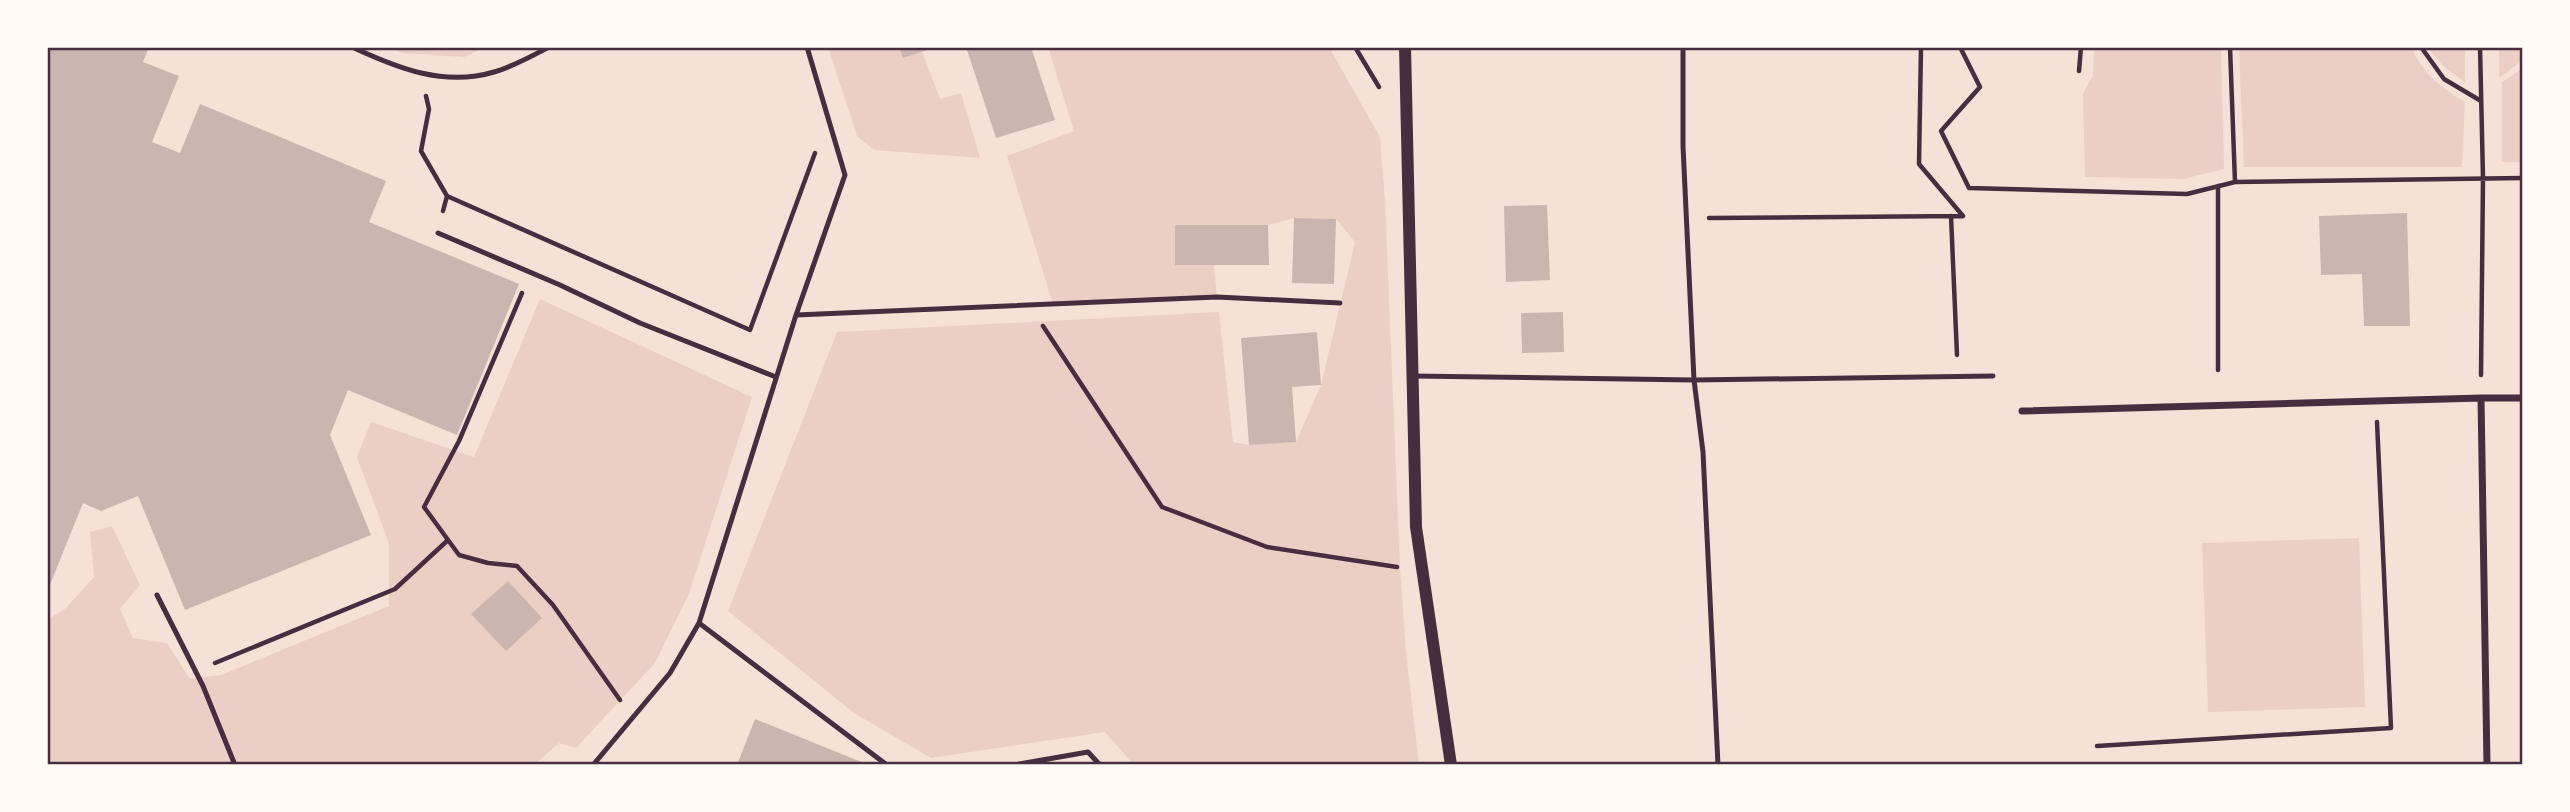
<svg xmlns="http://www.w3.org/2000/svg" width="2570" height="812" font-family="Rubik,sans-serif">
<style>
.green{fill:#ebcfc5}
.building{fill:#ccb4b1}
.lines{fill:none;stroke-linecap:round;stroke-linejoin:round}
.path{stroke:#4a2c40;stroke-width:4.5}
.service{stroke:#4a2c40;stroke-width:5}
.minor{stroke:#4a2c40;stroke-width:7}
.tertiary{stroke:#4a2c40;stroke-width:12}
.neatline{fill:none;stroke:#4a2c40;stroke-width:2.5}
</style>
<rect width="100%" height="100%" fill="#f7e1d7"/>
<path class="green" d="M 388,47 L 486,47 L 464,57 L 402,53 Z
M 828,47 L 899,47 L 922,51 L 940,99 L 961,93 L 980,158 L 874,150 L 857,136 Z
M 1048,47 L 1329,47 L 1380,137 L 1385,200 L 1400,568 L 1406,652 L 1419,765 L 1134,765 L 1105,732 L 931,758 L 854,713 L 728,611 L 837,332 L 1219,312 L 1233,442 L 1249,445 L 1296,442 L 1321,385 L 1355,242 L 1336,219 L 1294,218 L 1268,225 L 1175,225 L 1175,265 L 1214,265 L 1217,297 L 1053,304 L 1007,156 L 1074,131 Z
M 2094,47 L 2221,47 L 2224,169 L 2183,179 L 2085,177 L 2083,94 L 2093,75 Z
M 2239,47 L 2411,47 C 2425,76 2438,85 2465,102 L 2462,167 L 2244,167 Z
M 2427,47 L 2462,47 L 2465,50 L 2465,82 L 2445,68 Z
M 2499,47 L 2523,47 L 2523,60 L 2499,78 Z
M 2523,68 L 2523,162 L 2502,162 L 2502,82 Z
M 540,299 L 752,397 L 689,594 L 655,663 L 576,748 L 559,743 L 534,765 L 47,765 L 47,620 L 66,608 L 94,577 L 90,532 L 112,526 L 140,585 L 120,609 L 133,638 L 167,643 L 190,679 L 221,675 L 389,606 L 389,544 L 357,457 L 371,422 L 474,457 Z
M 2359,538 L 2365,707 L 2208,712 L 2202,543 Z"/>
<path class="building" d="M 47,47 L 149,47 L 143,62 L 179,76 L 152,142 L 180,153 L 200,104 L 386,181 L 369,222 L 519,284 L 457,435 L 348,390 L 330,435 L 371,535 L 185,610 L 138,496 L 101,511 L 83,503 L 47,592 Z
M 899,47 L 933,47 L 933,48 L 903,58 Z
M 966,47 L 1031,47 L 1055,120 L 996,138 Z
M 1547,205 L 1550,280 L 1506,282 L 1504,206 Z
M 2407,213 L 2410,326 L 2364,326 L 2362,274 L 2321,275 L 2319,216 Z
M 1294,218 L 1336,219 L 1334,284 L 1292,283 Z
M 1175,225 L 1268,225 L 1269,265 L 1175,265 Z
M 1563,312 L 1564,352 L 1522,353 L 1521,313 Z
M 1317,332 L 1321,385 L 1292,387 L 1296,442 L 1249,445 L 1241,338 Z
M 508,581 L 542,618 L 506,651 L 471,614 Z
M 755,719 L 869,765 L 737,765 Z"/>
<g class="lines">
<path class="path" d="M 1355,47 L 1379,87
M 1921,47 L 1919,164 L 1963,216
M 1960,47 L 1980,87 L 1941,131 L 1969,188 L 2187,194 L 2235,182
M 2230,47 L 2235,182 L 2523,178
M 2421,47 L 2444,79 L 2481,101
M 2480,47 L 2483,178 L 2481,375
M 2079,71 L 2081,47
M 426,96 L 429,109 L 421,151 L 447,196
M 2218,186 L 2218,370
M 443,211 L 447,196 L 750,330 L 815,153
M 1951,216 L 1957,355
M 1709,218 L 1963,216
M 522,293 L 459,441 L 424,507 L 459,555 L 488,563 L 517,566 L 553,605 L 620,700
M 1043,326 L 1162,507 L 1267,547 L 1397,567
M 215,663 L 395,589 L 448,540
M 2097,746 L 2391,728 L 2377,422"/>
<path class="service" d="M 352,47 C 397,68 444,87 494,72 C 512,67 532,56 549,47
M 1683,47 L 1683,146 L 1694,380 L 1703,452 L 1718,765
M 438,233 L 560,285 L 640,323 L 776,377
M 796,315 L 1217,297 L 1340,303
M 1412,376 L 1694,380 L 1993,376
M 157,595 L 203,686 L 235,765
M 699,623 L 887,765
M 593,765 L 670,673 L 699,623 L 796,315 L 845,175 L 807,47
M 1014,765 L 1088,752 L 1100,765"/>
<path class="minor" d="M 2022,411 L 2481,398
M 2487,765 L 2481,398 L 2523,398"/>
<path class="tertiary" d="M 1405,47 L 1416,527 L 1451,765"/>
</g>
<rect width="2570" height="812" fill="none" stroke="#fffaf5" stroke-width="98"/>
<rect x="49" y="49" width="2472" height="714" class="neatline"/>
</svg>
